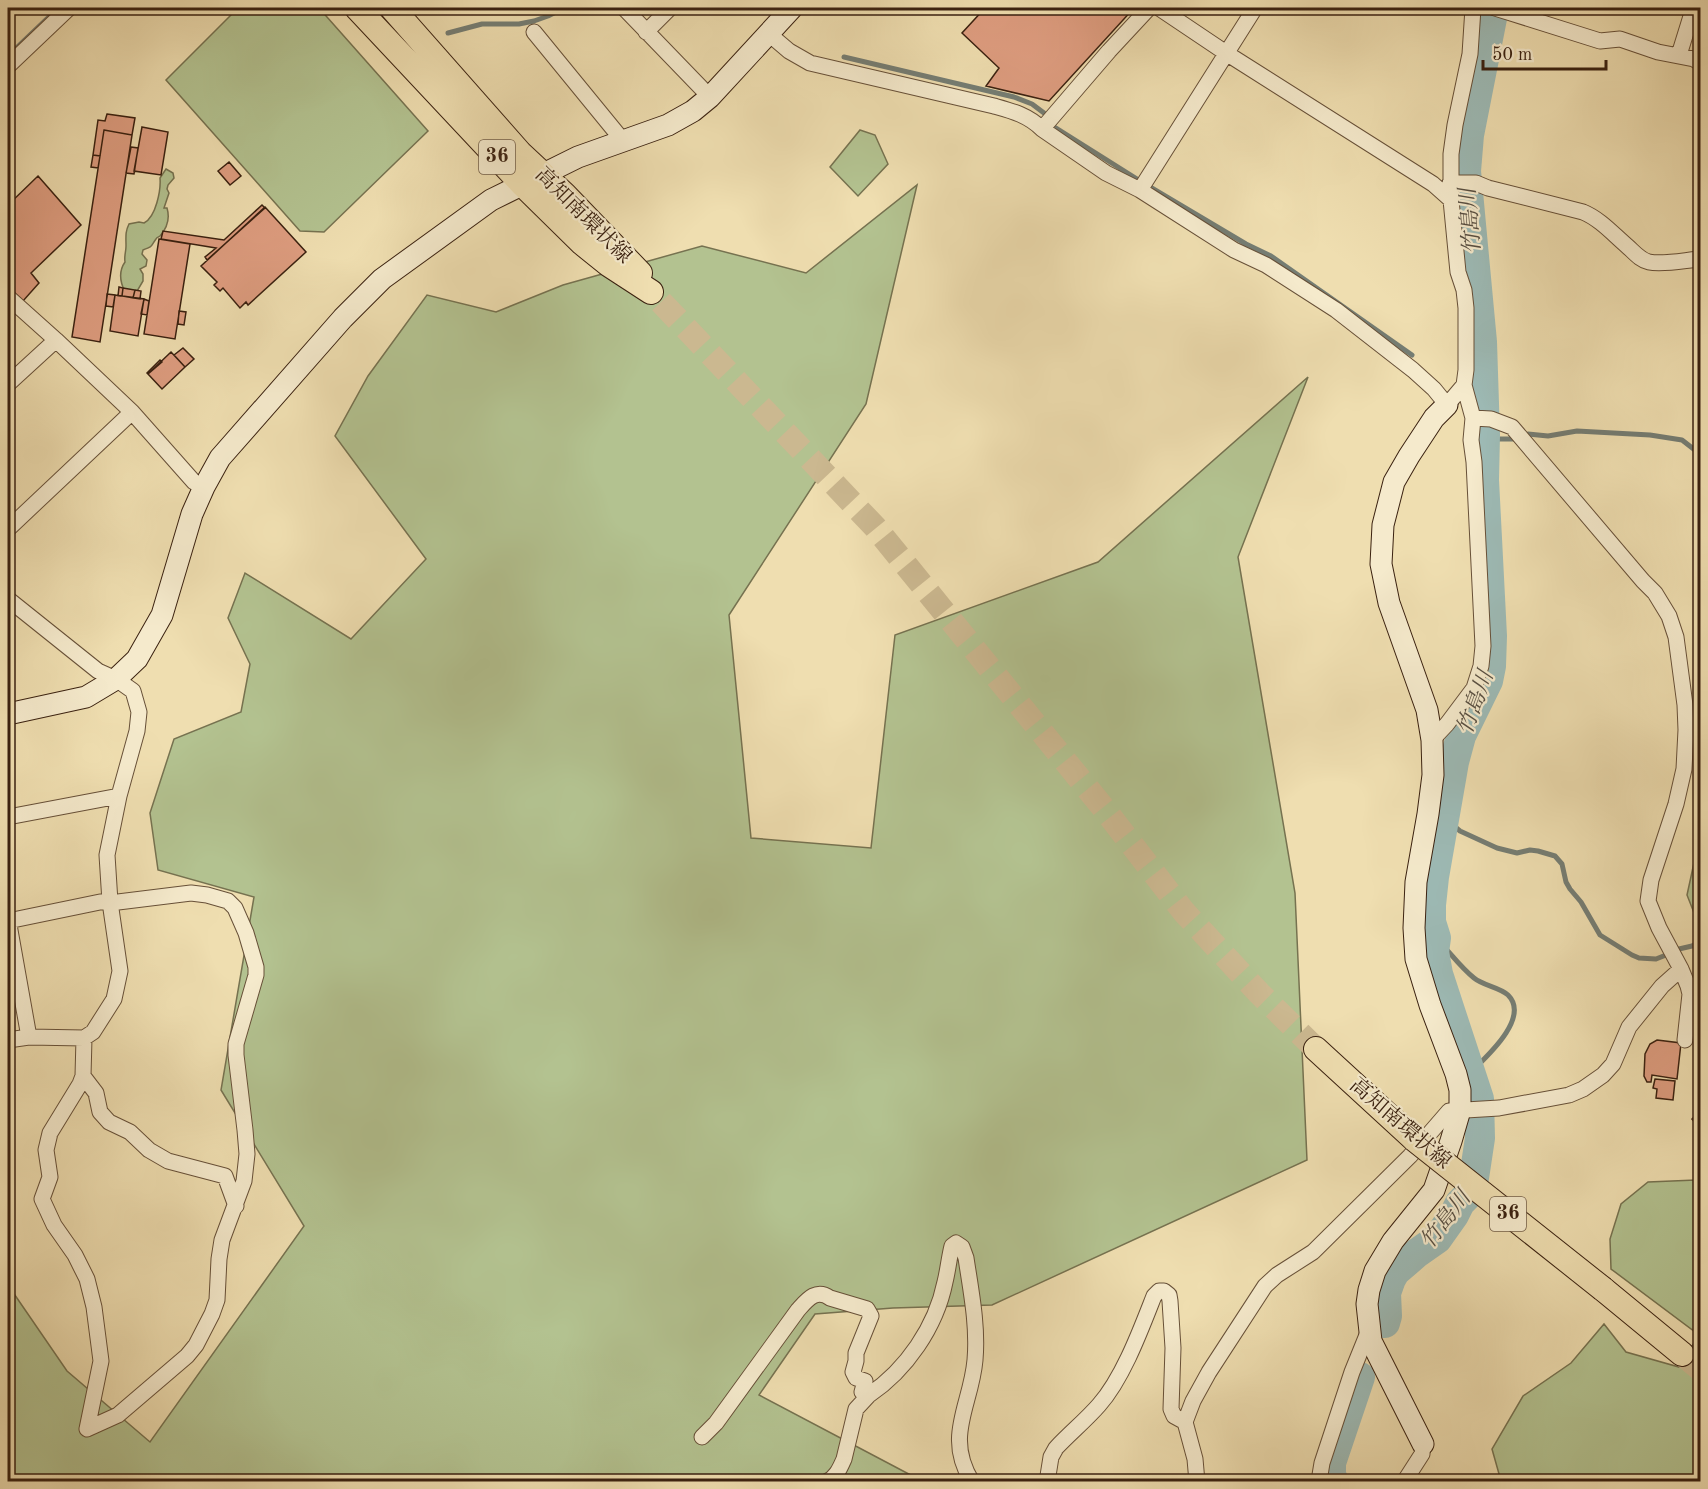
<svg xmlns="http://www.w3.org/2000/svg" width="1708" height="1489" font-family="'Old Standard TT','Noto Serif JP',serif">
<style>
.green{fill:#b3c290;stroke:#767250;stroke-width:1.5}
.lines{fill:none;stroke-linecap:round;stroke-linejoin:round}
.stream{stroke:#757d73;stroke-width:5}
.river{stroke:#9dbab5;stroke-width:30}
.building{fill:#de9d80;stroke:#3a2110;stroke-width:1.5}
.primary-tunnel{stroke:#cbb890;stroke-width:24;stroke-dasharray:24 12;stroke-linecap:butt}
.street-casing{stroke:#675038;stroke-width:17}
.secondary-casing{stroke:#3a2110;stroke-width:23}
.primary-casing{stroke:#3a2110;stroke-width:26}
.street{stroke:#f5eacc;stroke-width:15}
.secondary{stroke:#f5eacc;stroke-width:21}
.primary{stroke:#efdeb0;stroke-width:24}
.primary-bridge-casing{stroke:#3a2110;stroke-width:26;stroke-linecap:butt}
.primary-bridge{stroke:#efdeb0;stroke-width:24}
.labels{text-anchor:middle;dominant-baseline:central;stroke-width:4.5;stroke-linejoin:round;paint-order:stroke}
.shield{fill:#f5eacc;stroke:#725d48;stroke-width:1.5}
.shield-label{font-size:20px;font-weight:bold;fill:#3a2110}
.street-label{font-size:21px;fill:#3a2110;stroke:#f5eacc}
.water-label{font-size:22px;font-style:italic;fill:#584f42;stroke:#f5eacc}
</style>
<rect width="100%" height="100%" fill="#efdeb0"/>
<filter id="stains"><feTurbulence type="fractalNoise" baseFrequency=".00333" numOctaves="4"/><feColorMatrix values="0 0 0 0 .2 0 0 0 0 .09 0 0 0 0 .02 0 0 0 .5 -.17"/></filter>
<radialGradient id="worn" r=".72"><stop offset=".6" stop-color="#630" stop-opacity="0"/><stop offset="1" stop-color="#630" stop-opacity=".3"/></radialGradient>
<path class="green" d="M 238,8 L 319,8 L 428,131 L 324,232 L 300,231 L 166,80 Z
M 860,130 L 875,135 L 888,164 L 858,196 L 830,167 Z
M 166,169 L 173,173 L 174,178 L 168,185 L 167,189 L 169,193 L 164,208 L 167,208 C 170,218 167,228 160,236 C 159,237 157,237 156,239 C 150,247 154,246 143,250 L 142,254 L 147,260 L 146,266 L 140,269 L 143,274 L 143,281 L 136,293 L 125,292 C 120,282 118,272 125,262 C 124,256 126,252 126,246 C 126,237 125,232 129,224 L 139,222 L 144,223 C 156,217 161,190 160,178 Z
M 917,185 L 866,404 L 729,615 L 751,838 L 871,848 L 895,635 L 1098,562 L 1308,377 L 1238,557 L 1295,893 L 1307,1160 L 992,1305 L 893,1308 L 815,1314 L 759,1395 L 922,1481 L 8,1481 L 8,1285 L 67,1371 L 150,1442 L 304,1226 L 221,1090 L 254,897 L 158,870 L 150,813 L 174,739 L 241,712 L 250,664 L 228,618 L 245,573 L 351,639 L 426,559 L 335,436 L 368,376 L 427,295 L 496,312 L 563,285 L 702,246 L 806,273 Z
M 1700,835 L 1700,928 L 1687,895 Z
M 1696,1180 L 1700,1183 L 1700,1481 L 1501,1481 L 1492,1449 L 1523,1396 L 1571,1363 L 1604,1324 L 1626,1352 L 1679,1367 L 1699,1335 L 1611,1269 L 1610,1239 L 1621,1204 L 1648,1182 Z"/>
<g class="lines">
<path class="stream" d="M 448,33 L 482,24 L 519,24 L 534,21 L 548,16 L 564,8
M 8,56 L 52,14
M 844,57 L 1014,97 L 1032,104 L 1044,113
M 1056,128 L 1137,179
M 1150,187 L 1246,244 L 1271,256 L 1412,355
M 1485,435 L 1497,439 L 1514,439 L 1528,434 L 1548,436 L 1577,431 L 1650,435 L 1682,440 L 1700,454
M 1445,812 L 1454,826 L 1460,831 L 1497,848 L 1517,853 L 1530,850 L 1538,851 L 1555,856 L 1562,864 L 1566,882 L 1570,889 L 1581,902 L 1600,935 L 1632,955 L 1639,958 L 1656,959 L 1666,955
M 1436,938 C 1449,951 1460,967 1474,978 C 1484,986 1499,987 1508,995 C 1531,1018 1485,1058 1471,1072
M 1679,949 L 1692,946 L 1700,941"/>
<path class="river" d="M 1385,1323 L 1387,1316 L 1386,1293 L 1391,1279 L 1395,1272 L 1417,1253 L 1437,1239 L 1454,1215 L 1460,1203 L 1472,1191 L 1480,1138 L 1479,1099 L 1438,974 L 1434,952 L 1436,938 L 1431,922 L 1431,905 L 1434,877 L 1454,762 L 1461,736 L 1488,681 L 1491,666 L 1492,636 L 1484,480 L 1485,435 L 1482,342 L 1466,171 L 1469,135 L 1494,8
M 1334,1482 L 1331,1475 L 1331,1463 L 1360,1377"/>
</g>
<path class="building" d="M 985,8 L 1134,8 L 1049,101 L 986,86 L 999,68 L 962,33 Z
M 107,114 L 135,118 L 132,135 L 104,130 L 100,156 L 93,155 L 98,120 L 105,121 Z
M 142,127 L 168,132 L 161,175 L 134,171 Z
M 104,130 L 132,135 L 100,342 L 72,337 Z
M 131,147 L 138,148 L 134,174 L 126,173 Z
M 93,155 L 100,156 L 98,168 L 91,167 Z
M 229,162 L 241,176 L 230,185 L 218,171 Z
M 38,176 L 81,225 L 31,273 L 39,283 L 23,301 L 8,287 L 8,205 Z
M 262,205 L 265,208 L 207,260 L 205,257 L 216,248 L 161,239 L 163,231 L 224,240 Z
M 265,207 L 306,252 L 248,305 L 246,302 L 240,308 L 223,288 L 220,291 L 214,285 L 217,282 L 201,266 Z
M 159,239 L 190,244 L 175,339 L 144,334 Z
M 119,287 L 123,288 L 122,296 L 118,296 Z
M 123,288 L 135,290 L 133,298 L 122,296 Z
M 135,290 L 141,291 L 140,299 L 133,298 Z
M 107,294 L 115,295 L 113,307 L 106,306 Z
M 115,295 L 144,299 L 138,336 L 110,331 Z
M 144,299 L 149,301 L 147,315 L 141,314 Z
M 179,311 L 186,312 L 184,325 L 178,324 Z
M 183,348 L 194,359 L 185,367 L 174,355 Z
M 171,352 L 185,367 L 162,389 L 148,374 Z
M 160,360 L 162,362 L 148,374 L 147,373 Z
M 1657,1040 L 1681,1043 L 1677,1079 L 1652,1075 L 1651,1082 L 1647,1082 L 1644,1076 L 1645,1054 L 1650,1044 Z
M 1655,1079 L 1675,1081 L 1673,1100 L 1656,1098 L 1657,1089 L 1653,1088 Z
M 1700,1111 L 1700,1129 L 1692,1119 Z"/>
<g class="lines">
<path class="primary-tunnel" d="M 661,302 L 875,527 L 1105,810 L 1184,912 L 1259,993 L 1316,1049
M 1682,1354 L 1700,1369"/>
<defs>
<path id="street" d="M 624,8 L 710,97
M 1159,8 L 1226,53 L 1433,184 L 1451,200
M 1495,8 L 1600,41 L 1620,39 L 1658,52 L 1694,59 L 1700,63
M 534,32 L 624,142
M 646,32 L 670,8
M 769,34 L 789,51 L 810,63 L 994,106 C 1012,111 1028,115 1042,129 L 1106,173 L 1140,190 L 1234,250 L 1266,265 L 1336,310 L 1413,370 L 1434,389 L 1447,405 L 1464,385 L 1466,370 L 1466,308 L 1464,290 L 1458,272 L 1451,200 L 1451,154 L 1455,125 L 1470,54 L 1473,8
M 1679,55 L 1692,13 L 1696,8
M 8,66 L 69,8
M 1042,129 L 1109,51 L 1149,8
M 1450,183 L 1476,183 L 1488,188 L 1583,212 C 1600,219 1613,234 1627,246 C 1634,252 1640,260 1649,262 C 1663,265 1686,260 1700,259
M 1140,190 L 1255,8
M 8,297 L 56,340 L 132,412 L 194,482 L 204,487
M 8,384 L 56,340
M 1473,418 L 1491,419 L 1512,427 L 1643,581 L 1655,593 L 1669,616 L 1676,637 L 1685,705 L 1686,730 L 1684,769 L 1676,804 L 1651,880 L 1648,901 L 1659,928 L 1681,969 L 1688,986 L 1690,994 L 1685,1040
M 8,529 L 132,412
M 8,599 L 98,671 L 116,679 L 133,691 L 139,712 L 137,731 L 119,796 L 107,855 L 110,902 L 120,971 L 114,999 L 93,1032 L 84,1038 L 29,1037 L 8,1040
M 1432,740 L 1447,724 L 1474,688 L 1481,666 L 1483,646 L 1474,462 L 1471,440 L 1473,418 L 1464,385
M 8,817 L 119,796
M 8,919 L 29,1037
M 8,921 L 100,902 L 118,902 L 191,893 L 207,895 L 228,901 L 235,908 L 246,933 L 256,967 L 256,975 L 236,1044 L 236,1055 L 245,1130 L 247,1154 L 244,1181 L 222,1240 L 219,1259 L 217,1300 L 212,1314 L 196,1345 L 187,1356 L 118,1415 L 87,1429
M 84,1038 L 83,1076 L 80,1084 L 50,1133 L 46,1150 L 50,1177 L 42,1199 L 54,1225 L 75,1255 L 87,1279 L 94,1307 L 101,1361 L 87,1429
M 83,1076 L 96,1093 L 100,1112 L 109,1122 L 130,1132 L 149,1150 L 168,1161 L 225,1176 L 236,1206
M 702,1437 L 716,1423 L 798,1310 C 807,1300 816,1288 830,1298 L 867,1309 L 871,1316 L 856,1353 L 856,1361 L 853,1372 L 856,1378 L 865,1381 L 862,1392 L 869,1395 C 906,1370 936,1327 945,1282 C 948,1270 949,1258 952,1246 L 956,1243 L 962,1247 L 966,1258 C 971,1291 978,1326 975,1360 C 971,1406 944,1436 972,1482
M 826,1482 C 836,1478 840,1468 844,1459 L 856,1409 L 869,1395
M 1047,1482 L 1051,1457 L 1056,1448 C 1070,1433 1086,1420 1099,1405 C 1123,1378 1141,1329 1154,1296 L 1159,1291 L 1164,1291 L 1169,1295 L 1170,1301 L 1173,1348 L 1171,1409 L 1174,1416 L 1185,1422
M 1197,1482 L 1195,1459 L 1185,1422 L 1193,1401 L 1209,1372 L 1265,1286 L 1277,1275 L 1313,1252 L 1410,1156 L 1449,1111 L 1499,1108 L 1569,1095 L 1583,1089 L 1603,1075 L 1613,1064 L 1629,1027 L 1662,986 L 1681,969
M 1323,1482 L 1320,1475 L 1322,1463 L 1352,1372 L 1369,1330
M 1404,1482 L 1422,1454 L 1423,1444"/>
<path id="secondary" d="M 8,714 L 86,697 L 116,679 L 137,659 L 162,615 L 192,514 L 204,487 L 220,458 L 343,318 L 382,279 L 491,200 L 578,157 L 668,125 L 693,111 L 710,97 L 792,8
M 1423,1444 L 1371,1341 L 1367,1304 L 1369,1290 L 1375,1271 L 1393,1241 L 1434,1190 L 1451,1141 L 1460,1110 L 1460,1090 L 1456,1074 L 1430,1005 L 1416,959 L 1414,928 L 1416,882 L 1428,814 L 1433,775 L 1432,740 L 1427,710 L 1389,603 L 1381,564 L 1383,525 L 1394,482 L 1409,456 L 1434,418 L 1447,405"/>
<path id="primary" d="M 357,8 L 523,185 L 582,243 L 608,264 L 651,292
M 392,8 L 520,153 L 565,195 L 640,273
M 1316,1049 L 1414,1139
M 1603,1289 L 1682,1354"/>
</defs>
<use href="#street" class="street-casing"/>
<use href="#secondary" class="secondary-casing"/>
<use href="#primary" class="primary-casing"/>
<use href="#street" class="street"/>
<use href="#secondary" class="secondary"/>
<use href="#primary" class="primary"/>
<defs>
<path id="primary-bridge" d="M 1414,1139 L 1603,1289"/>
</defs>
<use href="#primary-bridge" class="primary-bridge-casing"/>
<use href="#primary-bridge" class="primary-bridge"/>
</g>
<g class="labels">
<g class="shield">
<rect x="479" y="140" width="36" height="34" rx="4.5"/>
<rect x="1490" y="1197" width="36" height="34" rx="4.5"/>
</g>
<g class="shield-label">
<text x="497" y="157">36</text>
<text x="1508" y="1214">36</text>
</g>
<g class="street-label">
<text transform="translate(583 216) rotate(45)">高知南環状線</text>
<text transform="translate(1400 1124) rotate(41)">高知南環状線</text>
</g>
<g class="water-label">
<text transform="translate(1471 221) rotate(-95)">竹島川</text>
<text transform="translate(1476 703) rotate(-70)">竹島川</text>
<text transform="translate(1446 1220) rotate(-52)">竹島川</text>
</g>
</g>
<rect width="1708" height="1489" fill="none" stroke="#efdeb0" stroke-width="30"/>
<rect x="9" y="9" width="1690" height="1471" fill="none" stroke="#3a2110" stroke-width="3"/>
<rect x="15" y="15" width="1678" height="1459" fill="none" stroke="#3a2110" stroke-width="1.5"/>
<path d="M1483 60v9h123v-9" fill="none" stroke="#3a2110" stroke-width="3"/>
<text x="1492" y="60" font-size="18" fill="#3a2110" stroke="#f5eacc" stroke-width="4.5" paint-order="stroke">50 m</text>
<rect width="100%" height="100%" filter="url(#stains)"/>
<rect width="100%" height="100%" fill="url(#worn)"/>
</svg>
